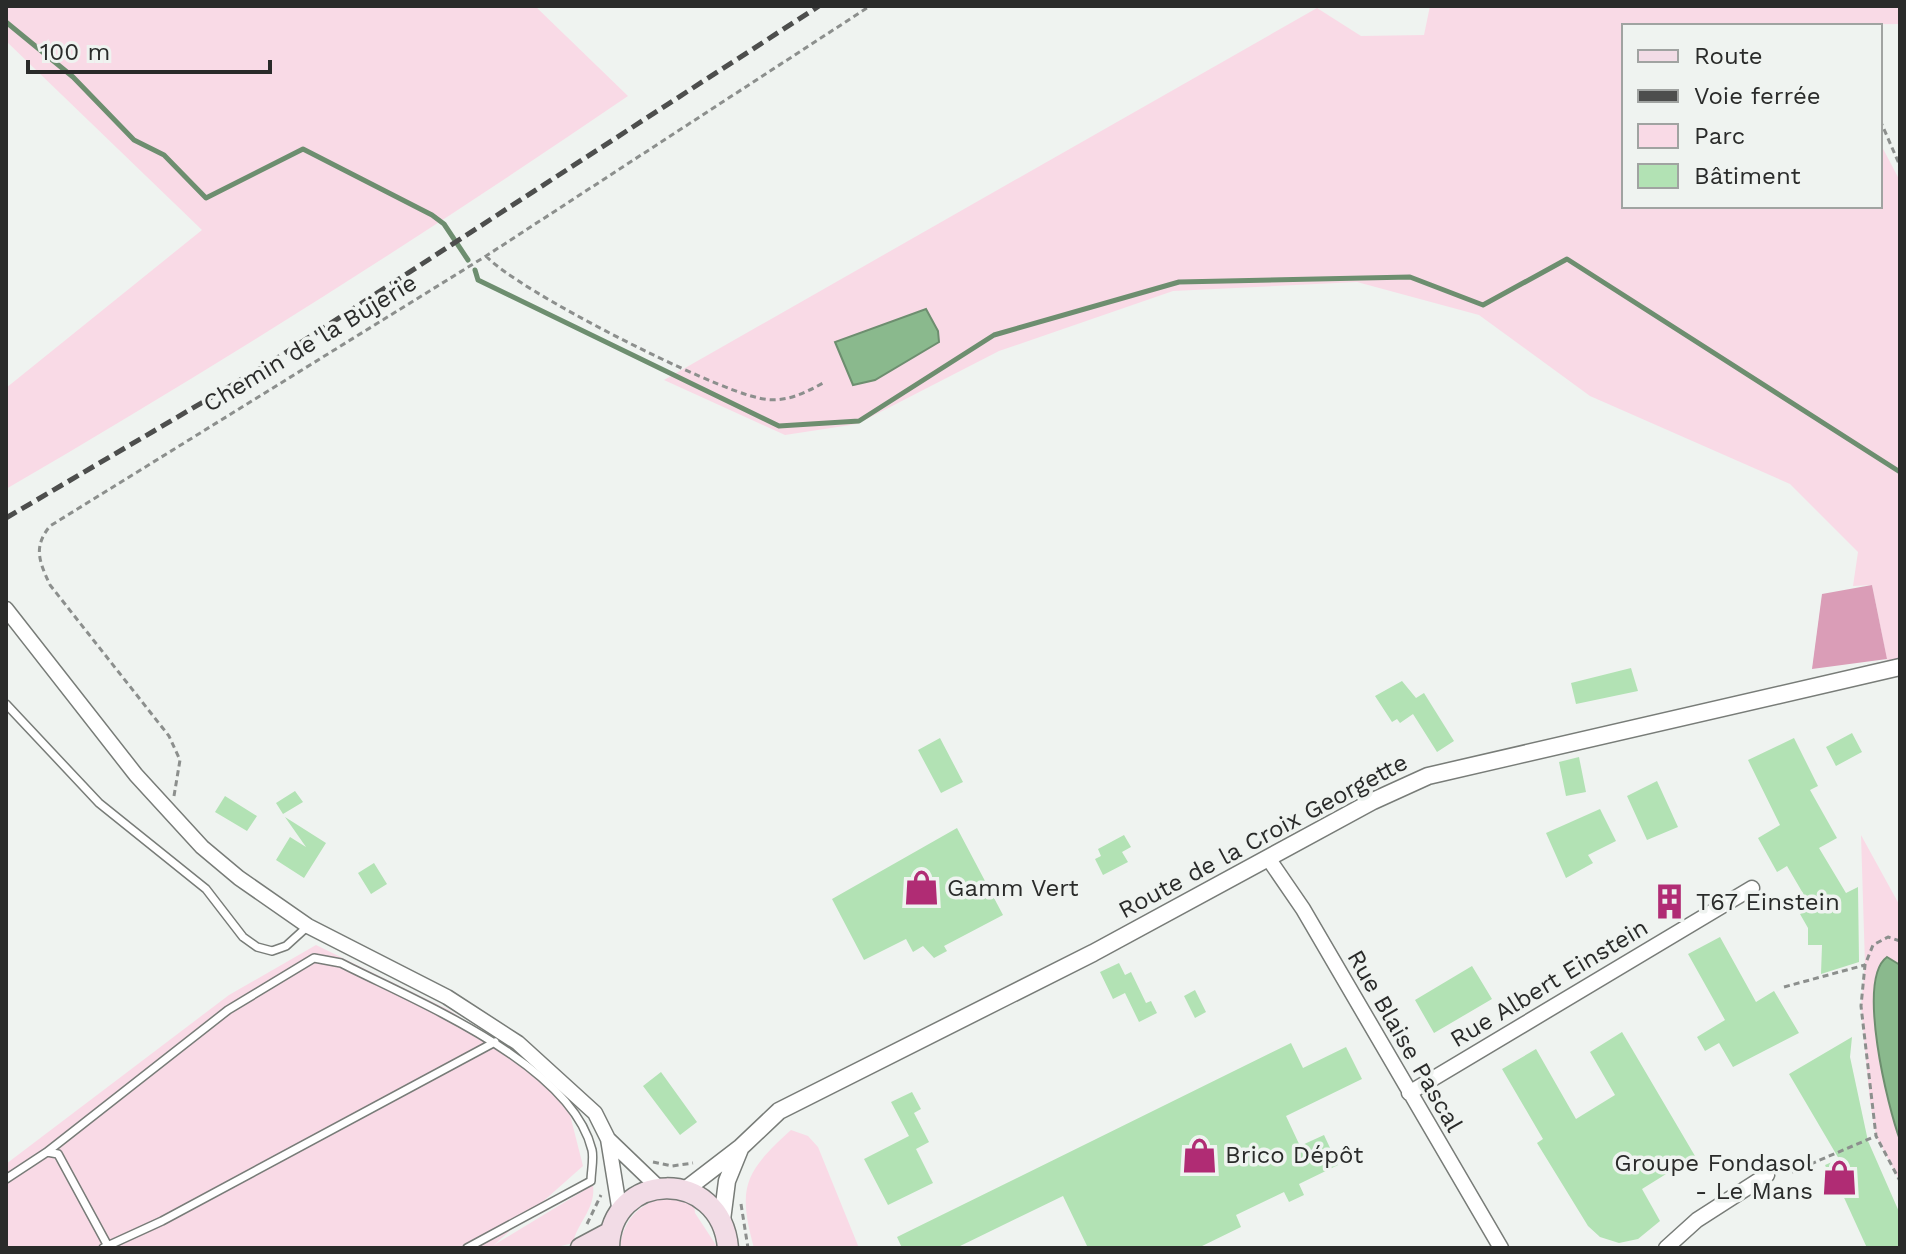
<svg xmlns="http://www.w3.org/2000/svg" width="1906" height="1254" font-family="'Work Sans',sans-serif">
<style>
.green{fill:#f9dae6}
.forest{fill:#da9db7}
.water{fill:#8ab98d;stroke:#6d8e6f;stroke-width:2}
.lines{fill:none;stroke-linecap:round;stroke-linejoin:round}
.stream{stroke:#6d8e6f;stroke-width:5}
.building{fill:#b2e2b4}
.service-casing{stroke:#787c78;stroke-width:10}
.minor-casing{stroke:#787c78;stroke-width:17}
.tertiary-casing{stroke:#787c78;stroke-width:19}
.secondary-casing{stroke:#787c78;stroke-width:23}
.path{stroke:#8c8f8d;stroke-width:3;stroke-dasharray:6 4;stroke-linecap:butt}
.service{stroke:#fff;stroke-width:7}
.minor{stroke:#fff;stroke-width:14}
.tertiary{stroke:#fff;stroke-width:16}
.secondary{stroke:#f2dce6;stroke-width:20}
.rail{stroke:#4d4e4d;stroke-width:5;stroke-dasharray:12 6;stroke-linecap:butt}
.labels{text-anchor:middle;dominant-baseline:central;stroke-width:7;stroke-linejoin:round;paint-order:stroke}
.street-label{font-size:24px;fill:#2a2b2a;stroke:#eff3f0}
.poi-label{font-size:24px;fill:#2a2b2a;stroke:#eff3f0;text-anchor:start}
</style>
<rect width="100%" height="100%" fill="#eff3f0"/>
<path class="green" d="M 6,6 L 535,6 L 628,96 C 426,234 218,366 6,489 L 6,388 L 202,230 L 6,41 Z
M 1430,6 L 1900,6 L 1900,24 L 1624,26 L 1624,206 L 1880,206 L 1880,143 L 1900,181 L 1900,667 L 1889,670 L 1872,585 L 1853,586 L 1858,552 L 1790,484 L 1590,396 L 1479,315 L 1357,282 L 1173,291 L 999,351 L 857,424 L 785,435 L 664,380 L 1317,8 L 1361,36 L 1424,35 Z
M 1861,835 L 1900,906 L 1900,1181 L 1876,1136 L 1870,1102 L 1861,1006 L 1865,965 Z
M 316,945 L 449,1010 L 524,1059 L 565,1095 L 583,1166 L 494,1245 L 593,1185 C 596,1209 578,1221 573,1243 L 553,1248 L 6,1248 L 6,1164 L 229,995 Z
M 791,1130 L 808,1136 L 818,1147 L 859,1248 L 754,1248 C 737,1186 745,1172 791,1130 Z
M 664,1197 L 694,1204 L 695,1213 L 718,1248 L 620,1248 C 623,1220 638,1205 664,1197 Z"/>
<path class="forest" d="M 1872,585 L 1887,659 L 1812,669 L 1822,594 Z"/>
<path class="water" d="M 926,309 L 938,331 L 939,342 L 875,380 L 853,385 L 835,342 Z
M 1887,957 L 1900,965 L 1900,1140 C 1888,1108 1856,979 1887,957 Z"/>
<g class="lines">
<path class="stream" d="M 6,22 L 73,77 L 134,140 L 164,155 L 206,198 L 303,149 L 432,215 L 444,224 L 468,260
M 475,270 L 478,280 L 779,426 L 859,421 L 994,335 L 1179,282 L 1410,277 L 1483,305 L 1567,259 L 1900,472"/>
</g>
<path class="building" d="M 1631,668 L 1638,691 L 1576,704 L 1571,683 Z
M 1402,681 L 1416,698 L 1424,693 L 1454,741 L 1437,752 L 1413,714 L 1400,723 L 1397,719 L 1392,722 L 1375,696 Z
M 1852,733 L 1862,752 L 1836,766 L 1826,747 Z
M 940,738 L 963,782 L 941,793 L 918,750 Z
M 1794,738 L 1818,786 L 1810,790 L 1837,838 L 1819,848 L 1846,893 L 1858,887 L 1859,962 L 1821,974 L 1822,945 L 1808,945 L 1808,928 L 1800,914 L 1811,907 L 1787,866 L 1777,872 L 1758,838 L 1780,825 L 1748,760 Z
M 1579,757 L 1586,792 L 1566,796 L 1559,762 Z
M 1657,781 L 1678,827 L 1647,840 L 1627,796 Z
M 295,791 L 303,802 L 283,814 L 276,803 Z
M 225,796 L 257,816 L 247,831 L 215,812 Z
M 1600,809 L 1616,841 L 1588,855 L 1593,863 L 1566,878 L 1546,833 Z
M 285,817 L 326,843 L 304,878 L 276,860 L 290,837 L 306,847 Z
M 957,828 L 1003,915 L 944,946 L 947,951 L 934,958 L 923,946 L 913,952 L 906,939 L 864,960 L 832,899 Z
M 1124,835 L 1131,847 L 1122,852 L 1128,862 L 1103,875 L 1095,859 L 1101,856 L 1098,849 Z
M 374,863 L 387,884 L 371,894 L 358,873 Z
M 1720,937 L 1756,1002 L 1774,991 L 1799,1033 L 1733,1067 L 1719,1043 L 1705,1051 L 1697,1037 L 1725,1020 L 1688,954 Z
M 1119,963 L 1125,975 L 1131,972 L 1146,1003 L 1151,1001 L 1157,1013 L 1139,1022 L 1125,993 L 1113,999 L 1100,972 Z
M 1472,966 L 1492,999 L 1434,1033 L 1415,1000 Z
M 1195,990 L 1206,1012 L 1195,1018 L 1184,996 Z
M 1622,1032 L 1695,1156 L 1642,1189 L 1660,1221 L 1638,1239 L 1619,1243 L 1600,1237 L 1588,1226 L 1537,1143 L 1543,1139 L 1502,1069 L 1536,1049 L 1576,1119 L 1615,1095 L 1590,1052 Z
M 1852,1037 L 1850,1057 L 1868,1141 L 1900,1214 L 1900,1248 L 1867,1248 L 1841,1191 L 1837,1193 L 1825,1165 L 1839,1159 L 1789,1074 Z
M 1291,1043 L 1303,1068 L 1346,1047 L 1362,1079 L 1286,1116 L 1300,1146 L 1324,1135 L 1338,1165 L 1299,1184 L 1304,1195 L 1289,1202 L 1284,1192 L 1236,1215 L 1241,1227 L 1198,1248 L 1088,1248 L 1063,1196 L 956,1248 L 902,1248 L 897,1237 Z
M 661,1072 L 697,1122 L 680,1135 L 643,1086 Z
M 912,1092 L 921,1109 L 914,1113 L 929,1142 L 916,1149 L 933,1183 L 888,1205 L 864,1159 L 909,1136 L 891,1102 Z"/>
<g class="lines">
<defs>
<path id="service" d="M 6,704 L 99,803 L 206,889 L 243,937 L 257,947 L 272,951 L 286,946 L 308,926
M 47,1152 L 228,1010 L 314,958 L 341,963 C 415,1001 571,1063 592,1150 C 594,1159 591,1172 591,1181 L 467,1248
M 6,1179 L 47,1152 L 58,1154 L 109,1248
M 103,1248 L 162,1221 L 495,1042"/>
<path id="minor" d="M 6,609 L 136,775 L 202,847 L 239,878 L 308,926 L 447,997 L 518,1043 L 595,1113 L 608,1139 L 659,1188
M 1268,858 L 1303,909 L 1501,1248
M 1409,1093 L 1752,888
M 608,1139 L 620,1213
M 1666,1248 L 1697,1220 L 1767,1175"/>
<path id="tertiary" d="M 685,1190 L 741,1147 L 779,1111 L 1093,953 L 1373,801 L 1428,776 L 1900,667
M 722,1220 L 727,1181 L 740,1149"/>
<path id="secondary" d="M 581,1248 L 611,1232
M 609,1248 C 610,1170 721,1167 728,1248"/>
</defs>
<use href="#service" class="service-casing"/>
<use href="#minor" class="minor-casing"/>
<use href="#tertiary" class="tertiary-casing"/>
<use href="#secondary" class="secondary-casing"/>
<path class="path" d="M 1880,106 L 1882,98
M 1880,120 L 1900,166
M 486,256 C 518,291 710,388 759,398 C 783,404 803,394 823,383
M 174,796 L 180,760 L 169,736 L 50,585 C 39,561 33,547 50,526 L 486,256 L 870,6
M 1900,941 L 1888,937 L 1873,945 L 1865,965 L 1861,1006 L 1876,1136 L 1900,1181
M 1784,987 L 1865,965
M 653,1162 L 672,1166 L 693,1163
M 1792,1172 L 1876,1136
M 741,1204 L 748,1248
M 587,1224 L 601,1195"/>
<use href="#service" class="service"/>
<use href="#minor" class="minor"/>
<use href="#tertiary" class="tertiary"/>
<use href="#secondary" class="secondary"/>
<path class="rail" d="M 6,518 L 271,362 L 819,6"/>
</g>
<defs>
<symbol id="shop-bare" viewBox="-9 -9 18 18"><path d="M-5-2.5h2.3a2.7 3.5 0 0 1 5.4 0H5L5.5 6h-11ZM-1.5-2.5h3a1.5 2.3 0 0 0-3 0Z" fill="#b02c74" stroke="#eff3f0" stroke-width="2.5" paint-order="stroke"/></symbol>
<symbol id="building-bare" viewBox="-9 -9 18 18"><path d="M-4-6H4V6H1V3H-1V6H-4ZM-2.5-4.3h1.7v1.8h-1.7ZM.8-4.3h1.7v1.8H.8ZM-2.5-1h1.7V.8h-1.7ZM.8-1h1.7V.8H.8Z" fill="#b02c74" stroke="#eff3f0" stroke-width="2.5" paint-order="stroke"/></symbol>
</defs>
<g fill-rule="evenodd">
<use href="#shop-bare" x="896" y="862" width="51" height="51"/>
<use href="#building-bare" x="1644" y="876" width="51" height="51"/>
<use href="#shop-bare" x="1174" y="1130" width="51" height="51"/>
<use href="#shop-bare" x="1814" y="1152" width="51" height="51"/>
</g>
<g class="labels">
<g class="street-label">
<text transform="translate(310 343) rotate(-31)">Chemin de la Bujerie</text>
<text transform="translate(1263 836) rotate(-28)">Route de la Croix Georgette</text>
<text transform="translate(1549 983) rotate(-31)">Rue Albert Einstein</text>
<text transform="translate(1405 1041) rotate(60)">Rue Blaise Pascal</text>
</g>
<g class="poi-label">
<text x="947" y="888">Gamm Vert</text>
<text x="1696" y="902">T67 Einstein</text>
<text x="1225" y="1155">Brico Dépôt</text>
<text x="1813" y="1163" text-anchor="end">Groupe Fondasol<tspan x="1813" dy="28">- Le Mans</tspan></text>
</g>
</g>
<rect width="1906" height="1254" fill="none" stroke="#2a2b2a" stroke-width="16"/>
<rect x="1622" y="24" width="260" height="184" fill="#eff3f0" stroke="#a0a3a1" stroke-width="2"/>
<rect x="1638" y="50" width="40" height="12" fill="#f2dce6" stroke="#a0a3a1" stroke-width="2"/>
<text x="1694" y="64" font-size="24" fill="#2a2b2a">Route</text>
<rect x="1638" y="90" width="40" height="12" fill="#4d4e4d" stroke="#a0a3a1" stroke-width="2"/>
<text x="1694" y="104" font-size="24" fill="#2a2b2a">Voie ferrée</text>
<rect x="1638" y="124" width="40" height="24" fill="#f9dae6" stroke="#a0a3a1" stroke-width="2"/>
<text x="1694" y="144" font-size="24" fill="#2a2b2a">Parc</text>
<rect x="1638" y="164" width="40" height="24" fill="#b2e2b4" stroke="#a0a3a1" stroke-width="2"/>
<text x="1694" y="184" font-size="24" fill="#2a2b2a">Bâtiment</text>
<path d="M28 60v12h242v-12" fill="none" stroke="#2a2b2a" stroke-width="4"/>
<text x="40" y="60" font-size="24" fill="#2a2b2a" stroke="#eff3f0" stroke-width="6" paint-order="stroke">100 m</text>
</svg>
